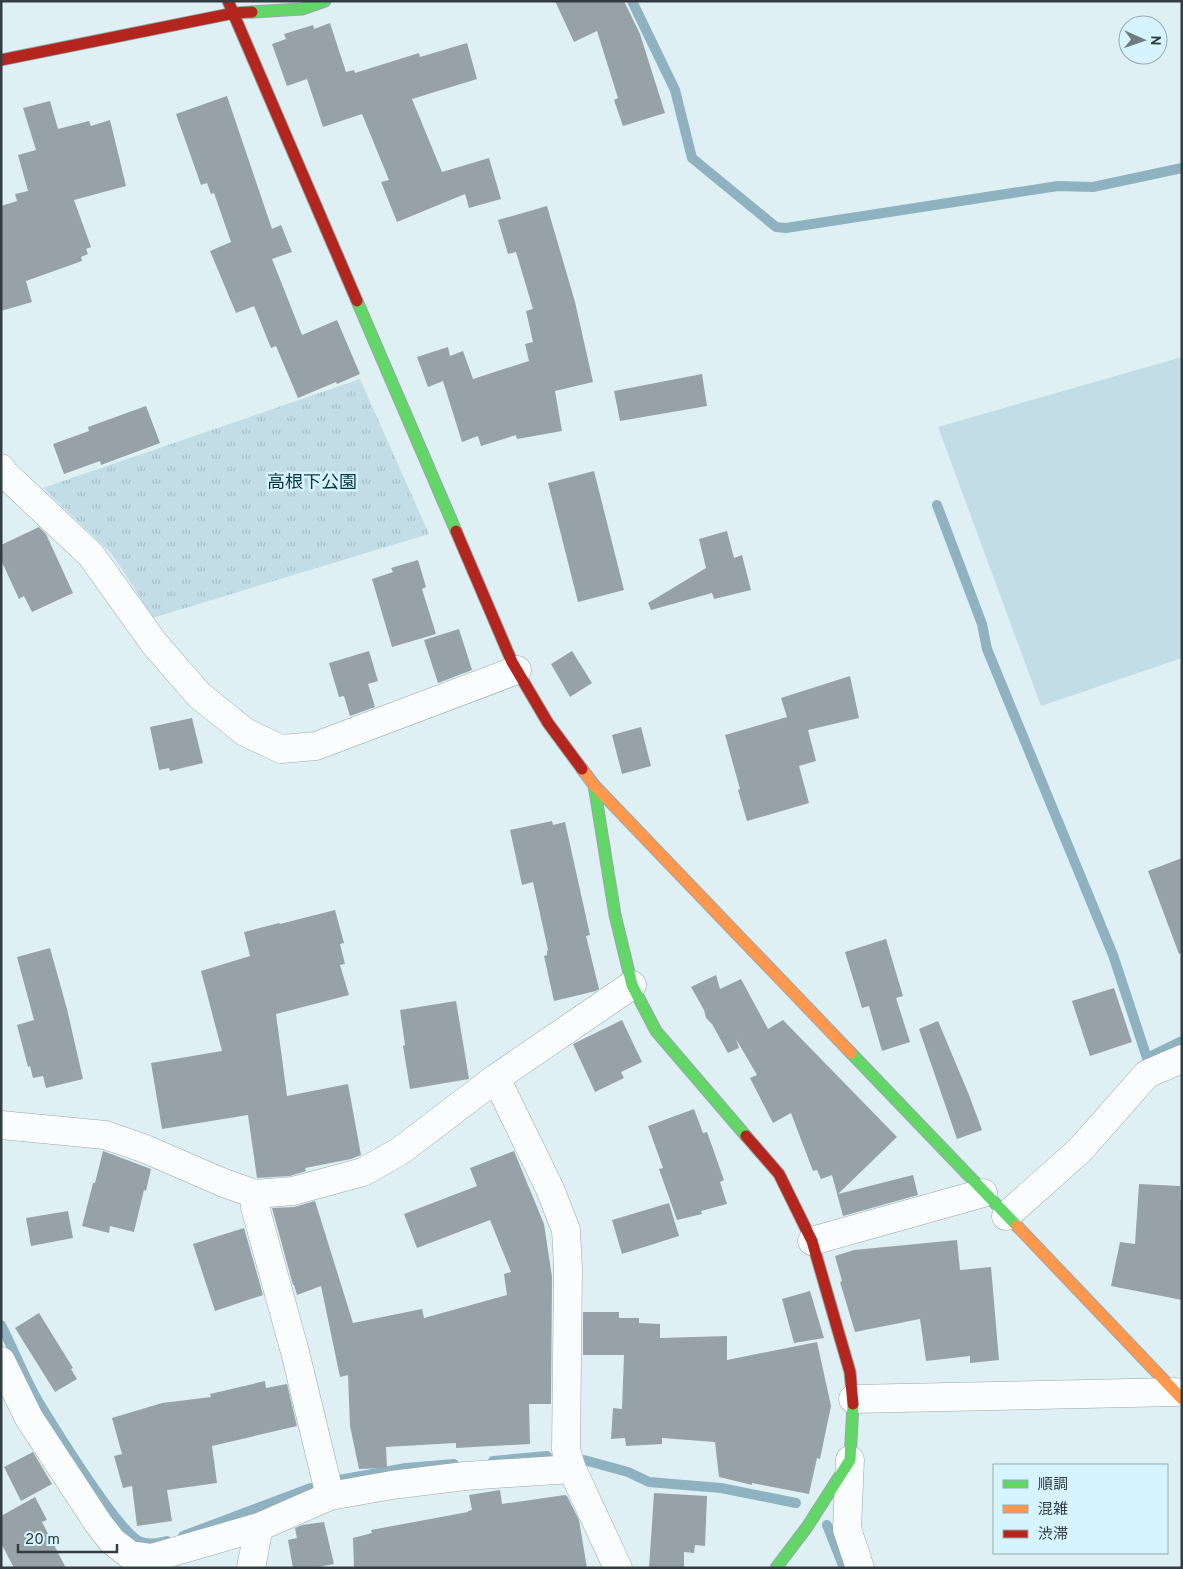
<svg xmlns="http://www.w3.org/2000/svg" width="1183" height="1569" font-family="Overpass,'Noto Sans JP',sans-serif">
<style>
.park{fill:url(#park-tufts)}
.pitch{fill:#c2dde6}
.lines{fill:none;stroke-linecap:round;stroke-linejoin:round}
.stream{stroke:#8eb2bf;stroke-width:10}
.building{fill:#96a2a7}
.street-casing{stroke:#99a5a9;stroke-width:29}
.fast-casing{stroke:#99a5a9;stroke-width:13}
.slow-casing{stroke:#99a5a9;stroke-width:13}
.jam-casing{stroke:#99a5a9;stroke-width:13}
.street{stroke:#fafdfe;stroke-width:28}
.fast{stroke:#63d668;stroke-width:11}
.slow{stroke:#ff974d;stroke-width:11}
.jam{stroke:#b3261e;stroke-width:11}
.labels{text-anchor:middle;dominant-baseline:central;stroke-width:5;stroke-linejoin:round;paint-order:stroke}
.park-label{font-size:18px;fill:#093541;stroke:#d6f4fe}
</style>
<defs>
<pattern id="park-tufts" width="24" height="20" patternUnits="userSpaceOnUse" patternTransform="scale(1.25)"><rect width="24" height="20" fill="#c2dde6"/><path d="M3 7l-1-3M5 7V3M7 7l1-3M15 17l-1-3M17 17v-4M19 17l1-3" fill="none" stroke="#a7bfc6"/></pattern>
</defs>
<rect width="100%" height="100%" fill="#dff0f5"/>
<path class="park" d="M 360,379 L 429,534 L 152,618 L 132,584 L 110,552 L 43,488 Z"/>
<path class="pitch" d="M 1182,357 L 1182,658 L 1041,706 L 938,427 Z"/>
<g class="lines">
<path class="stream" d="M 632,1 L 675,90 L 692,158 L 776,227 L 786,228 L 1058,186 L 1093,187 L 1182,168
M 937,505 L 982,624 L 987,649 L 1113,955 L 1147,1058 L 1182,1041
M 1,1325 C 14,1350 24,1377 38,1401 C 52,1424 120,1535 141,1542 C 149,1545 159,1543 167,1541
M 584,1460 L 628,1472 L 649,1482 L 721,1488 L 796,1503
M 493,1461 L 547,1456
M 339,1480 L 406,1468 L 454,1464
M 827,1525 L 844,1568
M 183,1536 L 311,1488"/>
</g>
<path class="building" d="M 555,1 L 624,1 L 640,34 L 665,113 L 623,126 L 614,100 L 618,98 L 597,31 L 574,42 Z
M 330,23 L 346,72 L 354,70 L 355,73 L 419,53 L 420,57 L 467,43 L 477,79 L 412,99 L 442,172 L 489,158 L 501,199 L 469,208 L 465,194 L 397,222 L 381,182 L 389,180 L 362,114 L 323,127 L 307,79 L 287,86 L 272,44 L 286,39 L 284,34 L 313,25 L 314,29 Z
M 227,96 L 272,229 L 281,225 L 292,252 L 272,259 L 302,335 L 337,320 L 360,374 L 337,384 L 336,382 L 298,398 L 276,346 L 271,348 L 254,306 L 236,313 L 210,251 L 231,242 L 214,193 L 211,194 L 207,183 L 201,185 L 176,114 Z
M 50,101 L 58,129 L 89,121 L 91,126 L 110,120 L 126,186 L 74,200 L 91,247 L 86,249 L 88,254 L 81,257 L 82,261 L 26,281 L 32,302 L 1,311 L 1,206 L 17,201 L 15,194 L 28,191 L 18,155 L 36,150 L 23,108 Z
M 547,206 L 575,302 L 593,382 L 555,391 L 562,431 L 517,439 L 516,435 L 481,446 L 478,436 L 462,442 L 443,381 L 428,387 L 417,357 L 448,347 L 450,356 L 463,351 L 473,379 L 529,361 L 525,344 L 533,342 L 526,311 L 533,309 L 516,252 L 508,254 L 498,220 Z
M 702,374 L 707,406 L 620,421 L 614,391 Z
M 146,406 L 160,443 L 101,465 L 100,461 L 64,474 L 53,444 L 89,431 L 88,427 Z
M 594,471 L 624,590 L 578,602 L 548,483 Z
M 39,527 L 46,534 L 73,593 L 32,612 L 24,596 L 19,599 L 1,560 L 1,545 Z
M 727,531 L 734,558 L 742,555 L 751,590 L 714,599 L 712,593 L 651,610 L 648,603 L 706,568 L 699,539 Z
M 418,560 L 426,587 L 422,589 L 436,634 L 392,647 L 372,579 L 393,572 L 391,568 Z
M 459,629 L 472,670 L 438,683 L 424,640 Z
M 369,651 L 378,681 L 368,684 L 375,707 L 350,716 L 344,696 L 339,697 L 329,663 Z
M 572,651 L 592,683 L 570,697 L 551,664 Z
M 850,676 L 859,718 L 808,730 L 816,761 L 799,766 L 809,803 L 747,821 L 738,790 L 740,789 L 725,735 L 787,717 L 781,698 Z
M 192,718 L 203,763 L 170,771 L 169,768 L 159,770 L 150,727 Z
M 641,727 L 651,766 L 622,774 L 612,735 Z
M 552,821 L 553,825 L 565,822 L 590,935 L 586,936 L 599,989 L 596,991 L 554,1001 L 544,956 L 547,955 L 547,951 L 548,950 L 533,882 L 522,885 L 510,830 Z
M 1182,858 L 1182,953 L 1179,954 L 1148,871 Z
M 335,910 L 344,943 L 340,944 L 345,964 L 340,965 L 349,995 L 276,1014 L 287,1096 L 348,1084 L 361,1155 L 351,1159 L 305,1168 L 306,1171 L 290,1176 L 257,1178 L 248,1115 L 162,1129 L 151,1063 L 222,1051 L 201,971 L 250,956 L 244,932 L 279,923 L 280,924 Z
M 886,939 L 903,996 L 896,998 L 910,1042 L 882,1051 L 869,1006 L 862,1008 L 845,952 Z
M 50,948 L 67,1009 L 83,1079 L 46,1088 L 43,1076 L 33,1078 L 30,1066 L 28,1067 L 17,1025 L 34,1020 L 17,957 Z
M 716,975 L 720,989 L 741,979 L 768,1029 L 783,1020 L 897,1137 L 838,1194 L 913,1175 L 918,1195 L 843,1216 L 832,1175 L 821,1179 L 817,1170 L 813,1171 L 791,1113 L 773,1123 L 750,1078 L 757,1075 L 736,1039 L 739,1048 L 728,1053 L 712,1024 L 706,1018 L 704,1010 L 691,987 Z
M 1114,988 L 1132,1042 L 1090,1056 L 1072,1001 Z
M 456,1001 L 469,1079 L 410,1089 L 403,1046 L 405,1045 L 400,1010 Z
M 622,1020 L 642,1062 L 621,1072 L 624,1078 L 595,1092 L 573,1044 Z
M 938,1021 L 969,1095 L 982,1130 L 957,1139 L 919,1029 Z
M 694,1109 L 703,1133 L 707,1132 L 724,1180 L 720,1182 L 727,1204 L 701,1211 L 702,1214 L 677,1220 L 659,1169 L 663,1168 L 648,1126 Z
M 103,1151 L 151,1169 L 146,1191 L 144,1190 L 134,1232 L 110,1226 L 109,1233 L 82,1226 L 93,1183 L 95,1183 Z
M 514,1151 L 544,1224 L 552,1277 L 551,1404 L 529,1404 L 530,1444 L 456,1448 L 456,1443 L 386,1447 L 387,1468 L 359,1469 L 350,1426 L 348,1375 L 340,1377 L 321,1286 L 297,1295 L 294,1285 L 293,1285 L 272,1208 L 294,1207 L 315,1201 L 353,1323 L 422,1309 L 424,1318 L 507,1295 L 504,1274 L 511,1272 L 490,1220 L 417,1248 L 404,1214 L 477,1186 L 470,1168 Z
M 1139,1184 L 1180,1186 L 1180,1200 L 1182,1200 L 1182,1300 L 1111,1286 L 1120,1242 L 1135,1244 Z
M 669,1203 L 679,1236 L 622,1254 L 612,1220 Z
M 68,1211 L 73,1238 L 31,1246 L 26,1218 Z
M 244,1228 L 263,1295 L 215,1311 L 193,1244 Z
M 957,1240 L 960,1270 L 991,1267 L 999,1360 L 970,1363 L 970,1356 L 926,1361 L 920,1319 L 855,1332 L 840,1282 L 842,1281 L 835,1256 L 854,1250 Z
M 810,1291 L 824,1338 L 794,1343 L 782,1299 Z
M 583,1312 L 619,1312 L 619,1318 L 639,1318 L 639,1323 L 660,1324 L 660,1338 L 727,1336 L 727,1360 L 817,1342 L 831,1406 L 820,1459 L 817,1458 L 809,1494 L 752,1483 L 752,1485 L 719,1477 L 715,1442 L 662,1438 L 662,1444 L 626,1446 L 625,1438 L 611,1439 L 613,1408 L 622,1409 L 624,1355 L 583,1355 Z
M 39,1313 L 73,1368 L 71,1369 L 77,1379 L 55,1392 L 15,1328 Z
M 265,1381 L 266,1388 L 287,1384 L 297,1426 L 212,1446 L 217,1483 L 167,1490 L 172,1521 L 137,1526 L 132,1486 L 123,1488 L 114,1456 L 122,1454 L 112,1418 L 162,1403 L 211,1397 L 210,1394 Z
M 33,1452 L 52,1484 L 21,1501 L 4,1467 Z
M 500,1490 L 502,1504 L 565,1495 L 567,1496 L 579,1520 L 587,1568 L 354,1568 L 353,1538 L 372,1533 L 371,1530 L 468,1512 L 468,1511 L 472,1510 L 469,1495 Z
M 654,1493 L 707,1496 L 705,1546 L 695,1545 L 694,1553 L 684,1552 L 684,1568 L 649,1568 Z
M 35,1497 L 47,1520 L 42,1522 L 66,1568 L 14,1568 L 1,1543 L 1,1516 Z
M 324,1522 L 334,1564 L 313,1568 L 293,1568 L 288,1540 L 297,1538 L 295,1528 L 302,1525 Z"/>
<g class="lines">
<defs>
<path id="street" d="M 1,468 L 4,473 L 91,555 L 154,643 L 199,695 L 245,732 L 281,749 L 316,746 L 517,670
M 496,1078 L 550,1189 L 566,1230 L 568,1268 L 566,1450 L 572,1469 L 618,1568
M 1,1125 L 105,1135 L 143,1148 L 224,1183 L 255,1194 L 293,1191 L 363,1172 L 400,1151 L 496,1078 L 632,985
M 255,1194 L 255,1207 L 295,1352 L 330,1496
M 1006,1216 L 1080,1150 L 1147,1074 L 1182,1059
M 812,1241 L 983,1193
M 1,1361 L 29,1418 L 98,1523 L 112,1541 L 130,1555 L 152,1558 L 259,1527 L 330,1496 L 392,1485 L 465,1476 L 572,1469
M 853,1399 L 1176,1392
M 850,1460 L 847,1529 L 860,1568
M 251,1568 L 259,1527"/>
<path id="fast" d="M 252,12 L 302,9 L 325,1
M 357,301 L 456,531
M 594,785 L 615,915 L 632,985 L 656,1031 L 746,1136
M 851,1053 L 1017,1226
M 776,1568 L 807,1527 L 850,1460 L 853,1404"/>
<path id="slow" d="M 582,769 L 594,785 L 851,1053
M 1017,1226 L 1182,1399"/>
<path id="jam" d="M 228,1 L 357,301
M 1,60 L 234,13 L 252,12
M 456,531 L 512,662 L 548,723 L 582,769
M 746,1136 L 779,1174 L 812,1241 L 850,1372 L 853,1404"/>
</defs>
<use href="#street" class="street-casing"/>
<use href="#fast" class="fast-casing"/>
<use href="#slow" class="slow-casing"/>
<use href="#jam" class="jam-casing"/>
<use href="#street" class="street"/>
<use href="#fast" class="fast"/>
<use href="#slow" class="slow"/>
<use href="#jam" class="jam"/>
</g>
<g class="labels">
<g class="park-label">
<text x="312" y="483">高根下公園</text>
</g>
</g>
<rect width="1183" height="1569" fill="none" stroke="#313d41" stroke-width="5"/>
<rect x="993" y="1464" width="175" height="90" fill="#d6f4fe" stroke="#94abb2"/>
<rect x="1003" y="1480" width="25" height="8" fill="#63d668" stroke="#94abb2"/>
<text x="1038" y="1489" font-size="15" fill="#313d41">順調</text>
<rect x="1003" y="1505" width="25" height="8" fill="#ff974d" stroke="#94abb2"/>
<text x="1038" y="1514" font-size="15" fill="#313d41">混雑</text>
<rect x="1003" y="1530" width="25" height="8" fill="#b3261e" stroke="#94abb2"/>
<text x="1038" y="1539" font-size="15" fill="#313d41">渋滞</text>
<g transform="translate(1143 40) rotate(92)"><circle r="24" fill="#d6f4fe" stroke="#94abb2"/>
<path d="M0-4L9 19L0 12L-9 19Z" fill="#6e7c80"/>
<text y="-8" font-size="14" font-weight="bold" text-anchor="middle" fill="#313d41">N</text>
</g>
<path d="M18 1544v8h99v-8" fill="none" stroke="#313d41" stroke-width="2.5"/>
<text x="25" y="1544" font-size="15" fill="#313d41" stroke="#d6f4fe" stroke-width="4" paint-order="stroke">20 m</text>
</svg>
